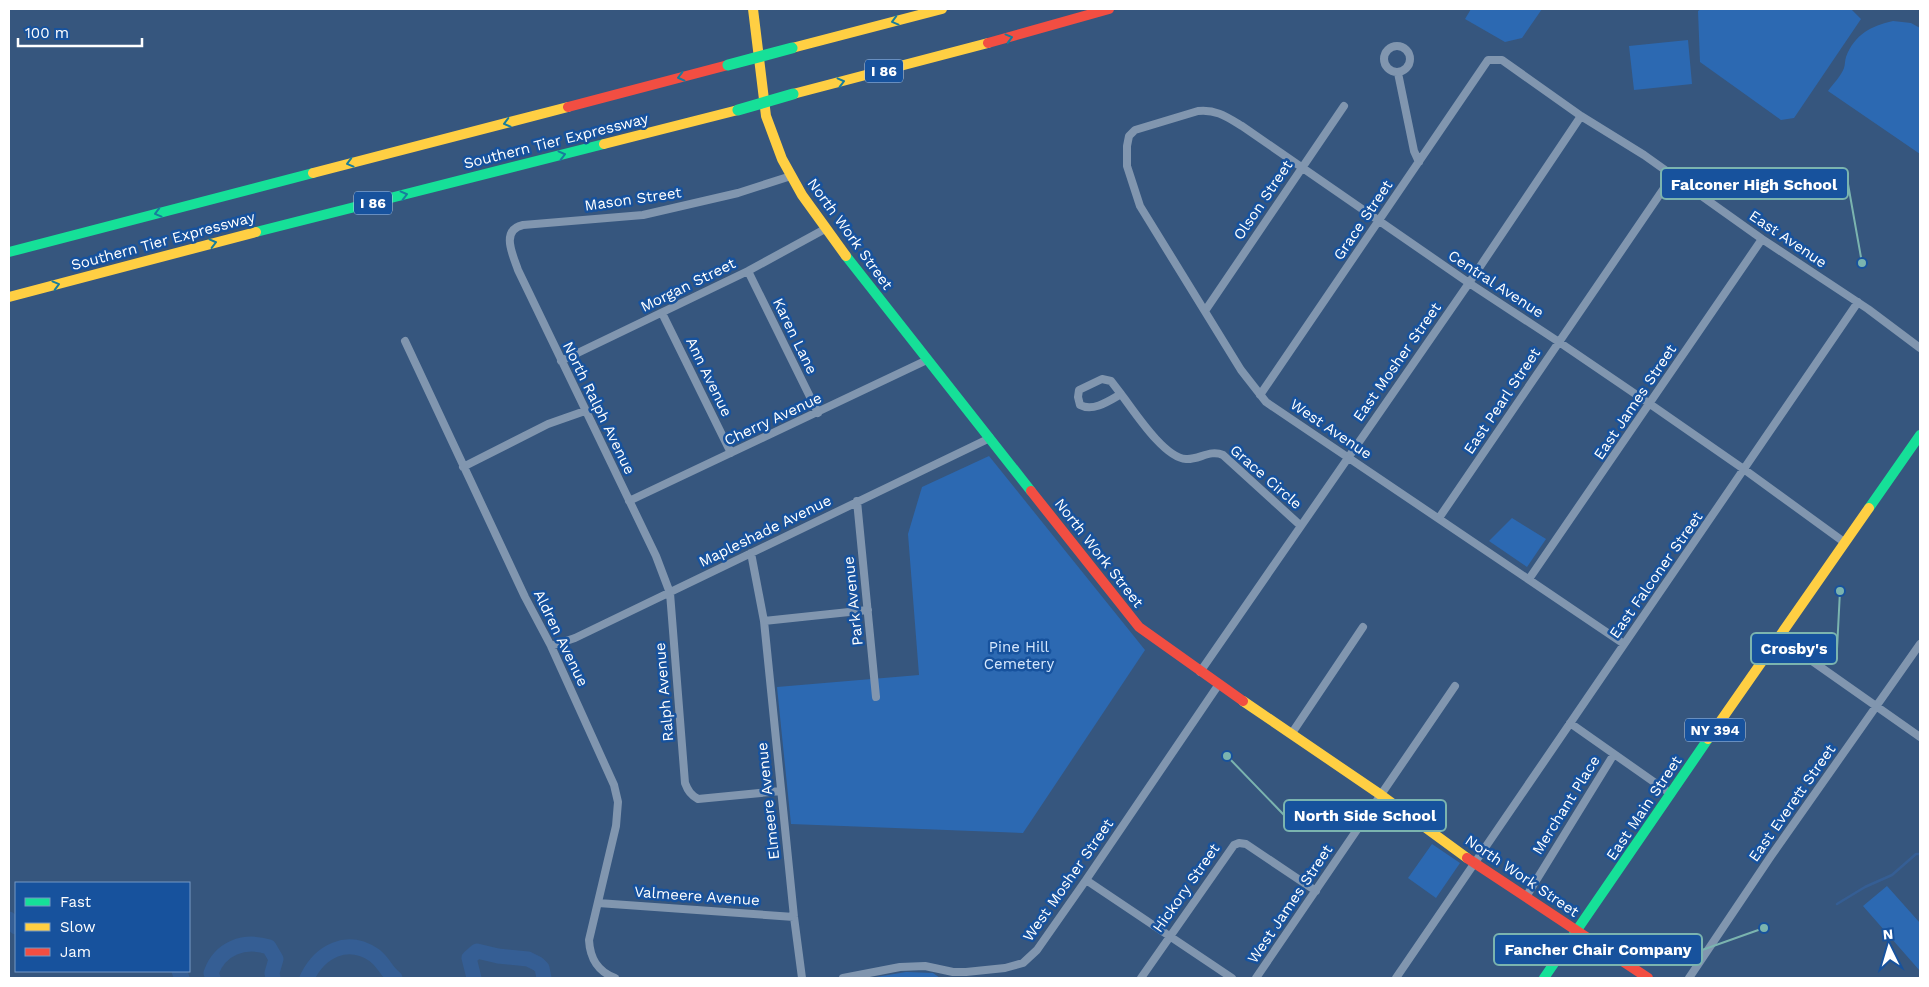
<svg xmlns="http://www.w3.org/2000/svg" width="1929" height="987" font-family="'Work Sans',sans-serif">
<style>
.green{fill:#2c69b2}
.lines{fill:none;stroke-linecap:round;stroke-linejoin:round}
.stream{stroke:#355e94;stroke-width:2.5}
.river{stroke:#355e94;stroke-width:15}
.street{stroke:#8196af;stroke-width:8}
.fast{stroke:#16e098;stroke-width:10}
.slow{stroke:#ffcf43;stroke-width:10}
.jam{stroke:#f24e42;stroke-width:10}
.fast-bridge{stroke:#16e098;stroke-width:11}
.oneway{stroke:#177d9c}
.labels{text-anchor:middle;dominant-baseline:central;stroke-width:5;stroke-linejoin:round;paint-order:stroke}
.shield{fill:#17529d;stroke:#b9cbe2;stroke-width:1}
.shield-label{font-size:14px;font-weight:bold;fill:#fff}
.street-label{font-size:15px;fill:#fff;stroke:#17529d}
.park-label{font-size:15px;fill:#d6e8fd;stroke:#17529d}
.leader{fill:none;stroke:#7bb4af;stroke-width:2}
.callout-dot{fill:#7bb4af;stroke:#17529d;stroke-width:2}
.callout{fill:#17529d;stroke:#7bb4af;stroke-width:2}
.callout-label{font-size:16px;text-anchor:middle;font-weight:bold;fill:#fff}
</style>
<rect width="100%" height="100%" fill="#36567e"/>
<path class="green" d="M 1471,9 L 1542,9 L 1522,38 L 1505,42 L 1465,19 Z
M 1701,9 L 1851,9 L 1861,19 L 1794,118 L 1781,120 L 1700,62 L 1698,11 Z
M 1893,21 L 1911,23 L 1920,28 L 1920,154 L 1828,91 C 1833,84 1841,76 1844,68 C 1845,65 1845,60 1846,57 C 1855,34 1871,26 1893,21 Z
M 1688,40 L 1692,84 L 1634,90 L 1629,46 Z
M 989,456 L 1145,650 L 1023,833 L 791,824 L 777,687 L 919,675 L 908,534 L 922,487 Z
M 1512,518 L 1546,539 L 1527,567 L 1489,541 Z
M 1432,844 L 1460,863 L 1436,898 L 1408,878 Z
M 1887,886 L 1920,923 L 1920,971 L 1863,906 Z
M 906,972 L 933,973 L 940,978 L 870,978 Z"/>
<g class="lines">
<path class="stream" d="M 1837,904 L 1865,887 L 1892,875 L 1916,854 L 1920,854"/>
<path class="river" d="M 9,919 L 16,927
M 179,971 L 182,978
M 213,978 L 211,973 C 220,948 244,939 269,947 L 276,959 L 272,973 L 273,978
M 307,978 C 320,951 347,937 374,955 C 384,962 386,972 395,978
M 474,978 L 469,958 L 477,951 L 498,956 L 528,959 L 538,964 L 542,968 L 544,978"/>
<path class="street" d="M1384 59a13 13 0 1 1 26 0a13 13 0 1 1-26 0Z
M 1398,73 L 1414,151 L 1419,162
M 748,271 L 818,413
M 1205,311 L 1344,106
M 662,313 L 731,453
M 405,341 L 525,597 L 551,646 L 614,785 L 618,802 L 616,826 L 589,940 C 590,958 597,971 615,978
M 561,361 L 748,271 L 825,229
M 1102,379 L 1111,381 L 1121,394 C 1109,401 1093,412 1080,405 L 1078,397 L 1079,390 Z
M 1121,394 C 1134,411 1164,458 1186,459 C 1199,460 1210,449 1223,455 L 1301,526
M 1260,395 L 1488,60 L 1502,60 L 1581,116 L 1644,155 L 1762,239 L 1868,309 L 1920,348
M 463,467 L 548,424 L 585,411
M 629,501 L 927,360
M 857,501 L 876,697
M 1439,518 L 1673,175
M 751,553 L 764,621 L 794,917 L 802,978
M 1529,579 L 1762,239
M 764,621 L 868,610
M 1778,637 L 1920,737
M 1624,644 L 1266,402 L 1241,370 L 1140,206 L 1127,166 L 1127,146 L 1129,136 L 1135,130 L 1198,111 C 1216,109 1227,117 1242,126 L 1469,283 L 1559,342 L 1650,404 L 1745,470 L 1844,542
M 551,646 L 575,638 L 990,438
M 1200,672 L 1469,283 L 1581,116
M 1570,723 L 1671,794
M 1292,733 L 1363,627
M 781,791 L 698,799 C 691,795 688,791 685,783 L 670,593 L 656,556 L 518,270 C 513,255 500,230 523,225 L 643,215 L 738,193 L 791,176
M 1086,880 L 1232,978
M 1526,897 L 1614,754
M 598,903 L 794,917
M 843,978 L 900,967 L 925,966 L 953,972 L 966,972 L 1005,968 L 1023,963 L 1037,950 L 1086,880 L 1219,684
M 1141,978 L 1234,845 L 1239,843 L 1246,844 L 1316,891
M 1256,978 L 1455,686
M 1396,978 L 1858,302
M 1689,978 L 1771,856 L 1920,644"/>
<path class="fast" d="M 256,232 L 604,144
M 9,252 L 313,173
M 846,256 L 1031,491
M 1869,508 L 1920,435
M 1544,978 L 1708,739"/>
<path class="slow" d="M 753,9 L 766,116 L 782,159 L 802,195 L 846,256
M 792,48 L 942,9
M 793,94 L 988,43
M 604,144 L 738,110
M 313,173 L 568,107
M 9,297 L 256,232
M 1243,701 L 1381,795 L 1467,858
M 1708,739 L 1869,508"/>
<path class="jam" d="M 988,43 L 1109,9
M 568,107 L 728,65
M 1031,491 L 1139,627 L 1243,701
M 1467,858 L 1648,978"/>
<path class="fast-bridge" d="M 728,65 L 792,48
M 738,110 L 793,94"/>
</g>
<defs><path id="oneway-chevron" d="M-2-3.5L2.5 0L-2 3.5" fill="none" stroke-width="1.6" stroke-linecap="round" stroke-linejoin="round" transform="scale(1.25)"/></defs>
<g class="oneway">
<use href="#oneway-chevron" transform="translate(895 21) rotate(165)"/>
<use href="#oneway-chevron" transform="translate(1009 38) rotate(-15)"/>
<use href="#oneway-chevron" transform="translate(681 77) rotate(166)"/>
<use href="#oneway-chevron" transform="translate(841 82) rotate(-14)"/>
<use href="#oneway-chevron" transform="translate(507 123) rotate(165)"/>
<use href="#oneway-chevron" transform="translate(562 155) rotate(-14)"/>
<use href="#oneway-chevron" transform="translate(350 163) rotate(165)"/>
<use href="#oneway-chevron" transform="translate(404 195) rotate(-14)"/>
<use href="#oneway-chevron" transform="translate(158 213) rotate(165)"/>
<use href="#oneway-chevron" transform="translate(213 243) rotate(-14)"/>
<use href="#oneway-chevron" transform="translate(56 285) rotate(-15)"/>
</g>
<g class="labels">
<g class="shield">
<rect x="865" y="59.5" width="38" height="23" rx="4"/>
<rect x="354" y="191.5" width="38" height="23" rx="4"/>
<rect x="1685" y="718.5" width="60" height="23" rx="4"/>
</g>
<g class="shield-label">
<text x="884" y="71">I 86</text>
<text x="373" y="203">I 86</text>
<text x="1715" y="730">NY 394</text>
</g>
<g class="street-label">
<text transform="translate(556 141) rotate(-14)">Southern Tier Expressway</text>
<text transform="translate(633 199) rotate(-8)">Mason Street</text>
<text transform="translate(1263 200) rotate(-56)">Olson Street</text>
<text transform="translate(1363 220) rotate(-56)">Grace Street</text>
<text transform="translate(850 234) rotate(54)">North Work Street</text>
<text transform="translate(1788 239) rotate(34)">East Avenue</text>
<text transform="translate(163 241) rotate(-15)">Southern Tier Expressway</text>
<text transform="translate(1496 284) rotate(33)">Central Avenue</text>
<text transform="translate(688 285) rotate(-26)">Morgan Street</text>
<text transform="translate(795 336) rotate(64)">Karen Lane</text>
<text transform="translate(1397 362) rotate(-55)">East Mosher Street</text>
<text transform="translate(709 377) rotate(64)">Ann Avenue</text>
<text transform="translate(1502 401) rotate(-56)">East Pearl Street</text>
<text transform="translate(1635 402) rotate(-56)">East James Street</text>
<text transform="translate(599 408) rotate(64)">North Ralph Avenue</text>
<text transform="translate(773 419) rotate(-25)">Cherry Avenue</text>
<text transform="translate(1331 429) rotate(34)">West Avenue</text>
<text transform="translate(1266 477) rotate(41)">Grace Circle</text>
<text transform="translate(765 531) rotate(-26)">Mapleshade Avenue</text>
<text transform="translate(1099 553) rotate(52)">North Work Street</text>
<text transform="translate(1656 575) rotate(-55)">East Falconer Street</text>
<text transform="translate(853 601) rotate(-96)">Park Avenue</text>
<text transform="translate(561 638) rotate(64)">Aldren Avenue</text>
<text transform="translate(664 692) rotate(-95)">Ralph Avenue</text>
<text transform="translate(768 801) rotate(-96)">Elmeere Avenue</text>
<text transform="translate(1792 803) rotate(-55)">East Everett Street</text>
<text transform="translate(1566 805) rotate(-58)">Merchant Place</text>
<text transform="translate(1644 808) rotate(-56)">East Main Street</text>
<text transform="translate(1522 876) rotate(34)">North Work Street</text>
<text transform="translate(1068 880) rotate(-55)">West Mosher Street</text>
<text transform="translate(1186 888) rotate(-55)">Hickory Street</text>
<text transform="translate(697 896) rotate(4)">Valmeere Avenue</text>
<text transform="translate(1290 904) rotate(-56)">West James Street</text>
</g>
<g class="park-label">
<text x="1019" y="647">Pine Hill<tspan x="1019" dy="17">Cemetery</tspan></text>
</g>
</g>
<path class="leader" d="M1862 263L1848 184M1840 591L1837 649M1227 756L1284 815M1764 928L1702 950"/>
<g class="callout-dot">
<circle cx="1862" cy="263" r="5"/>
<circle cx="1840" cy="591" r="5"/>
<circle cx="1227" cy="756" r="5"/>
<circle cx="1764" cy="928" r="5"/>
</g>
<g class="callout">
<rect x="1661" y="168" width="187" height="31" rx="5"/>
<rect x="1751" y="633" width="86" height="31" rx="5"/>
<rect x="1284" y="800" width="162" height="31" rx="5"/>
<rect x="1494" y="934" width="208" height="31" rx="5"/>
</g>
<g class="callout-label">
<text x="1754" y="190">Falconer High School</text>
<text x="1794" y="654">Crosby's</text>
<text x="1365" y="821">North Side School</text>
<text x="1598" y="955">Fancher Chair Company</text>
</g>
<rect width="1929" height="987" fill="none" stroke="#ffffff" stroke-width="20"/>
<rect x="15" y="882" width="175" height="90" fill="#17529d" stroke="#7497c4"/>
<rect x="25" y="898" width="25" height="8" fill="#16e098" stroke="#7497c4"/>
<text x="60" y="907" font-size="15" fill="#ffffff">Fast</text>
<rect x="25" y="923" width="25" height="8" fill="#ffcf43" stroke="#7497c4"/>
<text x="60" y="932" font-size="15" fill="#ffffff">Slow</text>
<rect x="25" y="948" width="25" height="8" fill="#f24e42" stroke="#7497c4"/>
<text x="60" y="957" font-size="15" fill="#ffffff">Jam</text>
<g transform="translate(1889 947) rotate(355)" stroke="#17529d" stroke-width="4" paint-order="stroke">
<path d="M0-4L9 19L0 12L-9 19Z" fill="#ffffff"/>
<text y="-8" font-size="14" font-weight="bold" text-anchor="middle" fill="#ffffff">N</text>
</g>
<path d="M18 38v8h124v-8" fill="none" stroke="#ffffff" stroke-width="2.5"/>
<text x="25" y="38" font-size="15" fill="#ffffff" stroke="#17529d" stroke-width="4" paint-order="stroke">100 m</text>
</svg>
